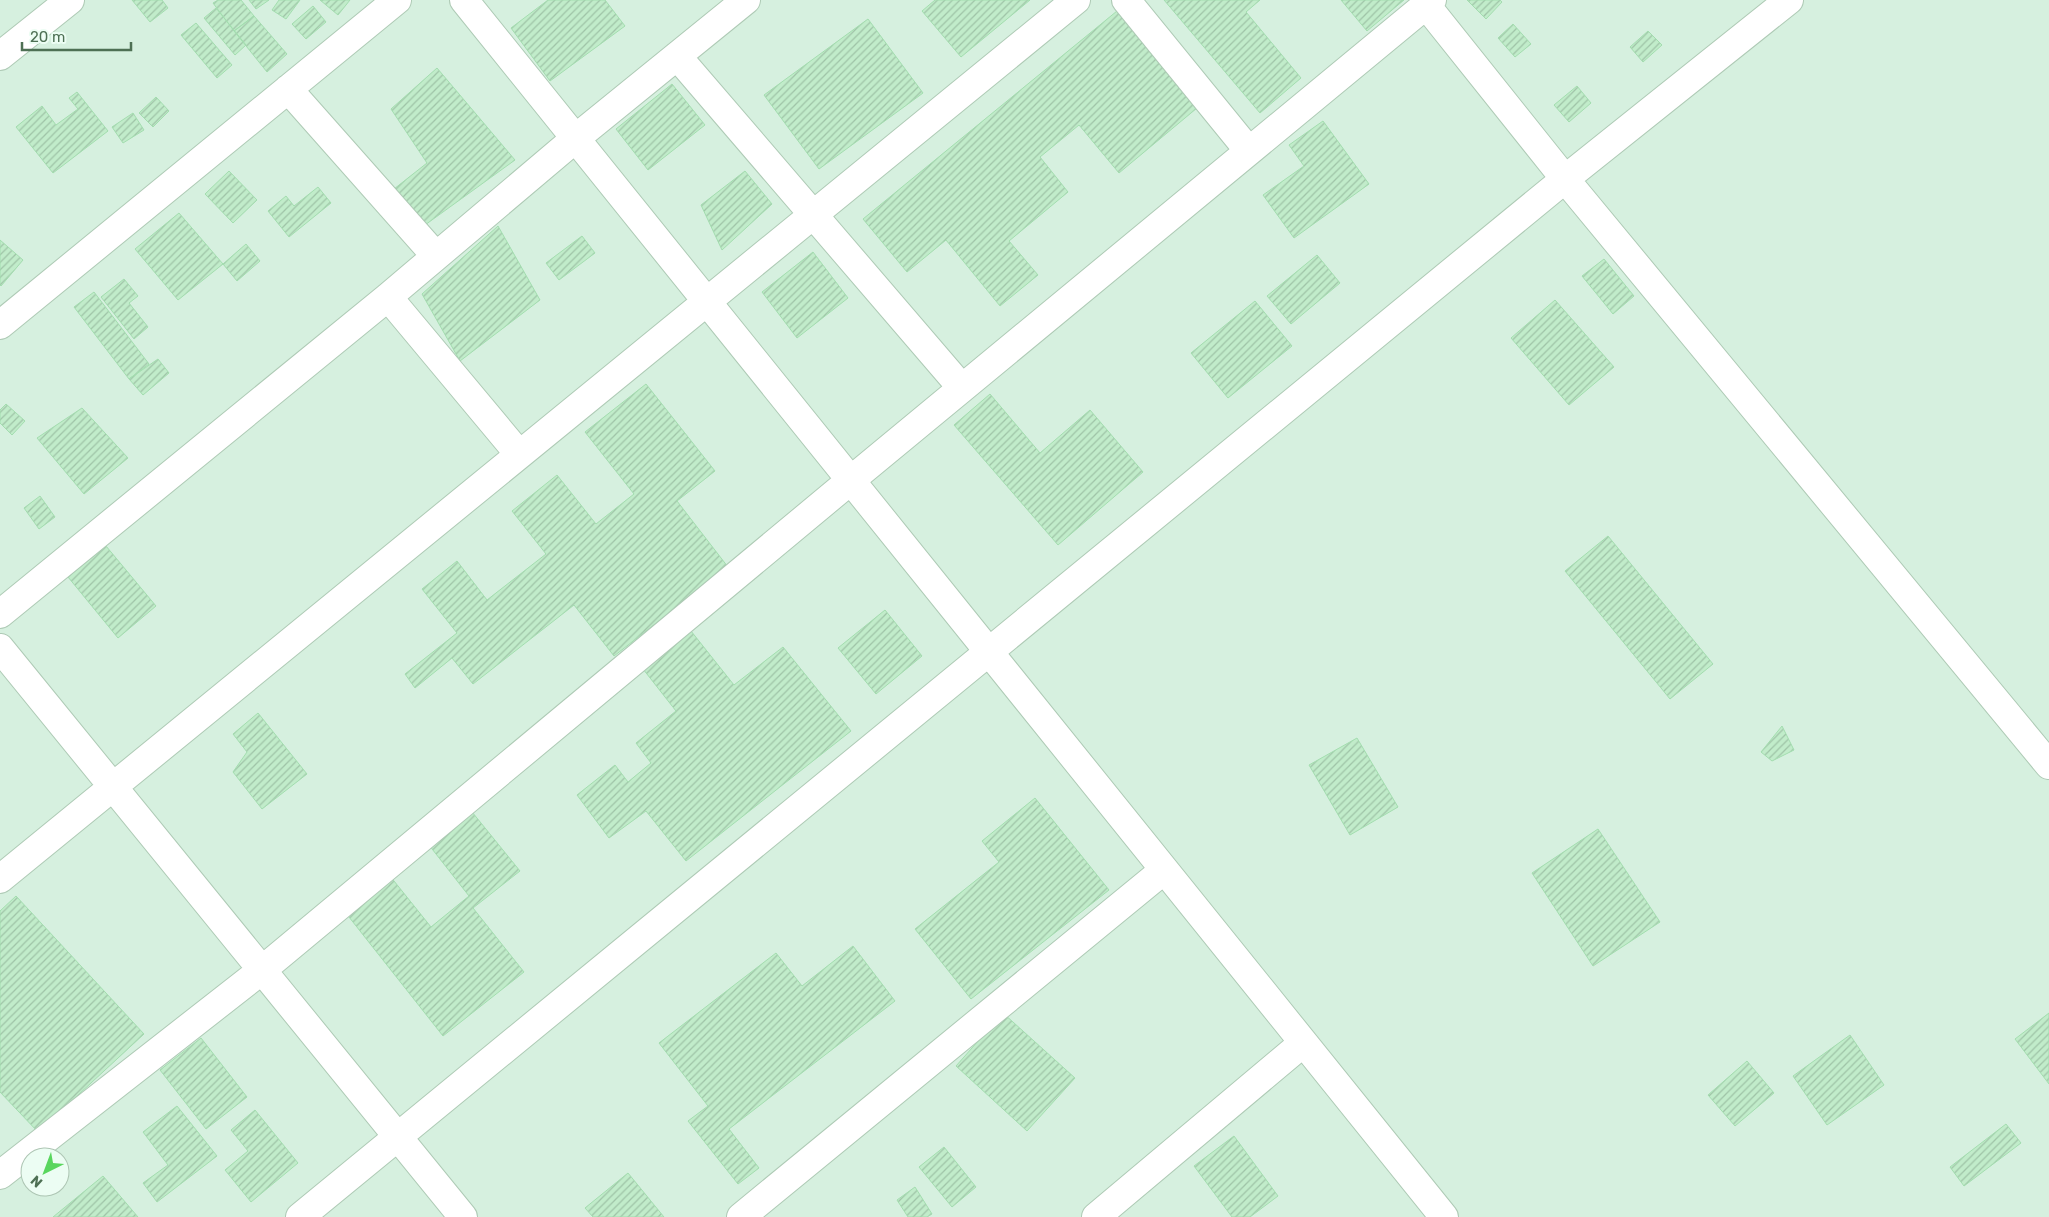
<svg xmlns="http://www.w3.org/2000/svg" width="2049" height="1217" font-family="Rubik,sans-serif">
<style>
.residential{fill:#d6f0df;fill-rule:evenodd}
.building{fill:url(#building-hatch);stroke:#a3ddaf}
.lines{fill:none;stroke-linecap:round;stroke-linejoin:round}
.minor-casing{stroke:#aecab5;stroke-width:30}
.minor{stroke:#fff;stroke-width:28}
</style>
<defs>
<pattern id="building-hatch" width="6" height="6" patternUnits="userSpaceOnUse" patternTransform="scale(1.25)"><rect width="6" height="6" fill="#c1ecca"/><path d="M-1 1l2-2M0 6l6-6M5 7l2-2" fill="none" stroke="#9fc4a7"/></pattern>
</defs>
<rect width="100%" height="100%" fill="#e6faef"/>
<path class="residential" d="M 0,0 L 2049,0 L 2049,1217 L 0,1217 ZM 30,1157 L 60,1157 L 60,1187 L 30,1187 Z"/>
<path class="building" d="M 132,0 L 162,0 L 168,8 L 150,22 Z
M 218,0 L 241,0 L 254,16 L 234,31 L 213,3 Z
M 249,0 L 269,0 L 256,9 Z
M 279,0 L 300,0 L 286,19 L 272,10 Z
M 320,0 L 350,0 L 338,15 Z
M 548,0 L 605,0 L 625,26 L 550,81 L 511,28 Z
M 935,0 L 1030,0 L 961,57 L 922,11 Z
M 1164,0 L 1260,0 L 1246,12 L 1301,78 L 1260,113 Z
M 1341,0 L 1404,0 L 1367,31 Z
M 1467,0 L 1500,0 L 1502,2 L 1486,19 Z
M 313,6 L 326,22 L 306,39 L 292,24 Z
M 216,8 L 246,45 L 235,55 L 204,18 Z
M 1117,11 L 1197,108 L 1119,173 L 1079,125 L 1040,157 L 1068,192 L 1009,241 L 1038,275 L 1000,306 L 946,240 L 907,272 L 863,219 Z
M 254,16 L 287,54 L 267,72 L 234,31 Z
M 868,19 L 923,93 L 819,169 L 764,95 Z
M 196,23 L 232,65 L 217,78 L 181,35 Z
M 1513,24 L 1531,44 L 1515,57 L 1498,38 Z
M 1648,31 L 1662,45 L 1643,62 L 1630,47 Z
M 437,68 L 515,160 L 425,225 L 394,189 L 427,163 L 391,109 Z
M 672,84 L 705,125 L 648,170 L 616,129 Z
M 1577,86 L 1591,103 L 1569,122 L 1554,105 Z
M 77,92 L 108,131 L 53,173 L 16,127 L 42,106 L 56,125 L 78,109 L 69,98 Z
M 156,97 L 169,111 L 153,127 L 139,113 Z
M 133,113 L 144,130 L 123,143 L 112,127 Z
M 1323,121 L 1369,184 L 1294,238 L 1263,195 L 1304,166 L 1289,145 Z
M 229,171 L 257,200 L 233,223 L 205,194 Z
M 745,171 L 772,204 L 722,250 L 701,205 Z
M 318,187 L 331,203 L 289,237 L 268,211 L 286,196 L 294,206 Z
M 179,213 L 223,264 L 178,300 L 135,249 Z
M 498,226 L 540,300 L 460,361 L 422,294 Z
M 582,236 L 595,253 L 559,280 L 546,263 Z
M 0,240 L 23,260 L 1,286 L 0,285 Z
M 246,244 L 260,261 L 237,281 L 223,264 Z
M 813,252 L 848,298 L 797,338 L 762,292 Z
M 1317,255 L 1340,283 L 1291,324 L 1267,296 Z
M 1604,259 L 1634,296 L 1613,314 L 1582,276 Z
M 124,279 L 138,296 L 129,303 L 148,327 L 134,339 L 101,297 Z
M 94,292 L 149,364 L 129,379 L 74,307 Z
M 1555,300 L 1614,367 L 1569,405 L 1511,338 Z
M 1255,301 L 1292,346 L 1228,398 L 1191,353 Z
M 158,359 L 169,373 L 143,395 L 129,379 Z
M 646,384 L 715,471 L 677,501 L 728,567 L 614,656 L 574,605 L 473,684 L 452,658 L 415,688 L 405,674 L 457,633 L 422,589 L 457,561 L 487,600 L 546,554 L 512,511 L 557,475 L 596,524 L 634,494 L 585,432 Z
M 990,394 L 1040,453 L 1090,410 L 1143,472 L 1058,545 L 954,425 Z
M 6,404 L 25,421 L 12,435 L 0,423 L 0,410 Z
M 82,408 L 128,458 L 84,494 L 37,438 Z
M 40,496 L 55,517 L 39,529 L 24,508 Z
M 1608,536 L 1713,664 L 1670,699 L 1565,571 Z
M 106,546 L 156,606 L 118,638 L 68,577 Z
M 885,610 L 922,656 L 876,694 L 838,648 Z
M 691,631 L 734,685 L 783,647 L 851,731 L 686,861 L 646,811 L 609,838 L 577,795 L 615,765 L 628,782 L 651,763 L 636,743 L 676,711 L 643,669 Z
M 258,713 L 307,774 L 262,809 L 233,772 L 247,752 L 233,734 Z
M 1782,726 L 1794,750 L 1772,761 L 1761,752 Z
M 1357,738 L 1398,807 L 1350,835 L 1309,765 Z
M 1035,798 L 1109,890 L 971,999 L 915,929 L 999,862 L 982,841 Z
M 468,807 L 520,871 L 473,908 L 524,972 L 443,1036 L 345,912 L 390,876 L 431,927 L 469,896 L 425,840 Z
M 1598,829 L 1660,922 L 1593,966 L 1532,873 Z
M 16,896 L 144,1034 L 38,1132 L 0,1092 L 0,911 Z
M 853,946 L 895,1001 L 729,1129 L 759,1168 L 738,1184 L 688,1121 L 708,1106 L 659,1043 L 776,953 L 802,986 Z
M 1003,1013 L 1075,1078 L 1027,1131 L 956,1066 Z
M 2049,1013 L 2049,1084 L 2015,1039 Z
M 1850,1035 L 1884,1085 L 1827,1125 L 1793,1076 Z
M 201,1038 L 247,1097 L 206,1129 L 160,1070 Z
M 1747,1061 L 1774,1093 L 1735,1126 L 1708,1095 Z
M 177,1106 L 217,1156 L 157,1202 L 143,1183 L 168,1165 L 143,1132 Z
M 255,1110 L 298,1163 L 251,1202 L 225,1170 L 248,1151 L 231,1130 Z
M 2006,1124 L 2021,1143 L 1964,1186 L 1950,1167 Z
M 1234,1136 L 1278,1196 L 1250,1217 L 1232,1217 L 1194,1166 Z
M 944,1147 L 976,1187 L 952,1207 L 919,1167 Z
M 628,1173 L 664,1217 L 593,1217 L 585,1208 Z
M 103,1176 L 138,1217 L 53,1217 Z
M 915,1187 L 932,1214 L 927,1217 L 908,1217 L 897,1200 Z"/>
<g class="lines">
<defs>
<path id="minor" d="M 464,0 L 1444,1217
M 1126,0 L 1249,151
M 1424,0 L 1426,5 L 1565,179 L 2049,765
M 0,56 L 70,0
M 677,56 L 962,388
M 288,89 L 435,255
M 388,297 L 519,454
M 0,325 L 397,0
M 0,614 L 388,297 L 576,138 L 746,0
M 0,648 L 463,1217
M 0,879 L 1076,0
M 0,1175 L 262,970 L 851,480 L 1432,0
M 300,1217 L 1565,179 L 1789,0
M 741,1217 L 1164,870
M 1096,1217 L 1303,1043"/>
</defs>
<use href="#minor" class="minor-casing"/>
<use href="#minor" class="minor"/>
</g>
<g transform="translate(45 1172) rotate(222)"><circle r="24" fill="#ecfdf3" stroke="#adc5b3"/>
<path d="M0-4L9 19L0 12L-9 19Z" fill="#59d65e"/>
<text y="-8" font-size="14" font-weight="bold" text-anchor="middle" fill="#4e7054">N</text>
</g>
<path d="M22 42v8h109v-8" fill="none" stroke="#4e7054" stroke-width="2.5"/>
<text x="30" y="42" font-size="15" fill="#4e7054" stroke="#ecfdf3" stroke-width="4" paint-order="stroke">20 m</text>
</svg>
